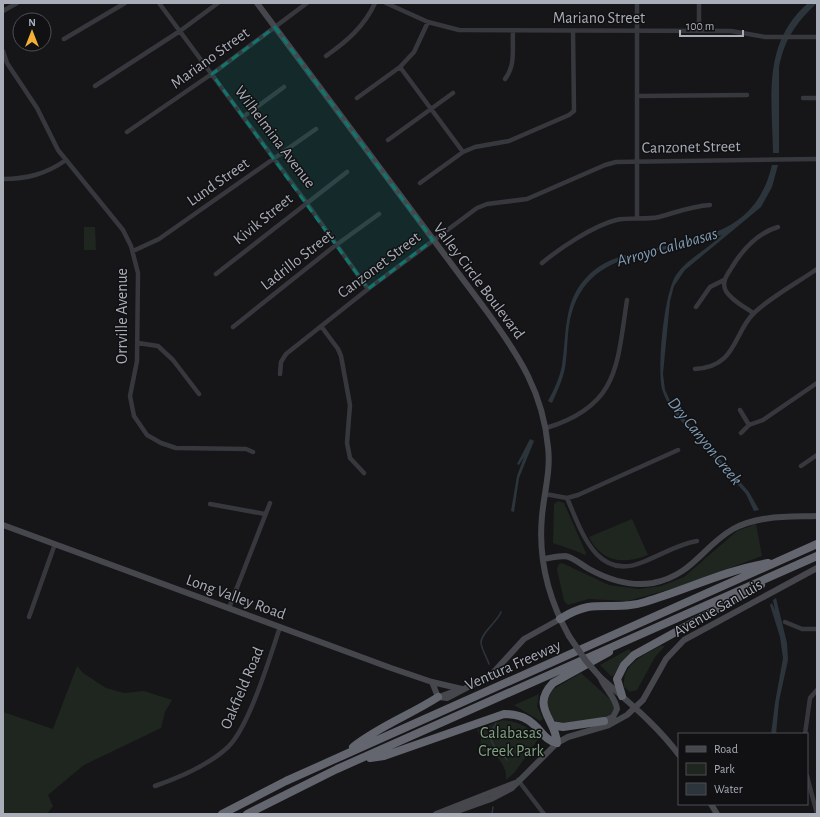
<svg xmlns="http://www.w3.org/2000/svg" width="820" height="817" font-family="'Alegreya Sans',sans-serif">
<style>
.green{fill:#1e261f}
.water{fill:#2c353c}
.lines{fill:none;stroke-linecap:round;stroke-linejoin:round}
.stream{stroke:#2c353c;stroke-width:1.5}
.street{stroke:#37383d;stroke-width:4.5}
.secondary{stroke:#45474d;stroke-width:6}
.highway{stroke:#63666e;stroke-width:8}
.secondary-bridge{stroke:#45474d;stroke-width:6}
.marked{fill:#0f766e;fill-opacity:0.2;stroke:#0f766e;stroke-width:3;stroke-dasharray:8 5;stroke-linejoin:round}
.labels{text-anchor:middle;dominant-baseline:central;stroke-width:3;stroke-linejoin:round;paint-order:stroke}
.street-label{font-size:16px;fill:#a8adb8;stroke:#111113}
.park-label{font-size:16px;fill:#7fa381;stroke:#111113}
.water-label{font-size:17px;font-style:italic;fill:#7f9bb3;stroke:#111113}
</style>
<rect width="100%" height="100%" fill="#161618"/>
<path class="green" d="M 84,227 L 95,227 L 96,250 L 84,250 Z
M 558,501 L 564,503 L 586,553 L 585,555 L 576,551 L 553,543 L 554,504 Z
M 632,519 L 648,555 C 623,565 601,562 589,537 Z
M 756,524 L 762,556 L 681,586 L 646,596 L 627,601 L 589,599 L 568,605 L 564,601 L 557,569 L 559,564 L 562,563 L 609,585 L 639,589 L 661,586 L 684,577 L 737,531 Z
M 660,646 L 665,646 L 655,657 L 637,690 L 630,692 L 624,687 C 622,664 642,656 660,646 Z
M 629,649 L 632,653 L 622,663 L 613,676 L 611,676 L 600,665 Z
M 77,666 L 83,673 L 106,688 L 124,693 L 144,691 L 172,700 L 165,712 L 161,728 L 84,765 L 48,795 L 53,806 L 47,814 L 3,814 L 3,712 L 53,729 Z
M 581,673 L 612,701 L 615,707 L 610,717 L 563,723 L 553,720 L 547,704 L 550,691 Z
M 539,694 L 537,706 L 543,719 L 540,721 L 514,705 Z
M 503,720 C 518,722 530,726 538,739 L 515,772 L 506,780 C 507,767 499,757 488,750 L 485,752 L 479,750 L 481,739 L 477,730 Z"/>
<path class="water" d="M 808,3 L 817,3 C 796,23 785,38 779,67 L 779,153 L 773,153 C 772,98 762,43 808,3 Z
M 772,165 L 778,165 L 772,187 L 761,207 L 685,270 L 674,286 L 670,301 L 663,374 L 665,390 L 672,405 L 749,492 L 759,510 L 754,511 L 746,494 L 675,414 C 670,406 665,399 662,389 C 657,368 664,293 676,275 C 688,258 708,249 722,235 C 669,257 592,244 572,312 C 567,328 568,344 566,360 C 565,376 558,389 552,403 L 548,401 C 554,390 560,377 562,365 C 567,334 563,303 585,279 C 601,260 624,255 647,250 C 705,237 756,232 772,165 Z
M 530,439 L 534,441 L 519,478 L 514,512 L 511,511 L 517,476 L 524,457 L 519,465 L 517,464 Z
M 776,598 L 787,643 L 788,660 L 779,701 L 776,734 L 771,734 L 775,703 L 783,658 L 780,637 L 770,605 L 772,603 L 775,610 L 773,600 Z"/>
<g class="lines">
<path class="stream" d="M 489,664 C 487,658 482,650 481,643 C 480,634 498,621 501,612
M 496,723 C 495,727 493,728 491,732 C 487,744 502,752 507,760
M 492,814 L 493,807"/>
<path class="street" d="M 159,3 L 306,202 L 368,289
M 386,3 L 428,22 L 459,30 L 731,31 L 765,37 L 817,37
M 699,3 L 699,31
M 3,11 L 17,3
M 64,39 L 125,3
M 3,51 L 7,63 L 37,108 L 58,150 L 123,230 L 131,246 L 138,273 L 137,361 L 130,396 L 134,416 L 147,435 L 161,443 L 176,448 L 246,449 L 253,452
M 326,56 C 347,41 364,27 375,3
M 400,67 L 463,152
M 505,79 C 516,65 512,49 513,31
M 95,86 L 180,31 L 218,3
M 638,96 L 747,95
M 357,98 L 400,67 L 414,52 L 428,22
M 803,98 L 817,98
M 243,117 L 284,87
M 127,132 L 216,71 L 307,3
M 388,140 L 453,93
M 3,179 C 27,179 46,174 66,160
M 420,183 L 463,152 L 475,147 L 509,141 L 569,115 L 574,111 L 573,31
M 637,218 L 637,3
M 133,251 L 159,239 L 316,129
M 542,263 C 560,248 593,226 616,220 C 630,217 645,220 659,217 C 677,212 692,206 710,205
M 216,274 L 347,172
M 696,307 L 710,287 L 724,280
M 753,313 C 745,307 729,299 725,289 C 722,280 728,274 732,267 C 743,249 757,233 778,227
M 321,326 L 338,349 L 341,356 L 350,405 L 347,443 L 350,458 L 364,473
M 233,327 L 332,248 L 379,214
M 138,343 L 158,346 L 173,360 L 199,394
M 695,369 C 737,367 733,333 754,313 C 772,296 797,283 817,269
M 280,374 L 281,362 L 286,354 L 368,289 L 477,208 L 487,204 L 527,199 L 605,165 L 616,162 L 817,159
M 740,410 L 749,425
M 546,428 C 619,406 617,365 627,300
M 741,433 L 749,425 L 763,420 L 817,383
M 801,466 L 817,455
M 545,494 L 567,498 L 578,495 L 678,450
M 567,498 C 581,530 596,582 643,562 C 661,555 678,544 697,541
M 210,504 L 265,514
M 229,608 L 270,503
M 29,617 L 55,544
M 785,622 L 802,629 L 817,629
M 805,734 L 810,698 L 817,690
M 807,776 L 817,814
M 518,780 L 544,814
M 155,786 C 178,778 210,764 228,747 C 249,727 270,657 280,627"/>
<path class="secondary" d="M 257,3 L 488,313 C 519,356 543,392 548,447 C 551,470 544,493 542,516 C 538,558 549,600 569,636
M 3,525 L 391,668 L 432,682 L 462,689
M 543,559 C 550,558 558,556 565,556 C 573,557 582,565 589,569 C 609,580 630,587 653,583 C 693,575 703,546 733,529 C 759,515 788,517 817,516
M 600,677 C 628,702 657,725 679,755
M 601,679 C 605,689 616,698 617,709 L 613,717 L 601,722
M 432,682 L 438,697
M 438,697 L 447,698 L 491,675 L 524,639 L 560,619
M 439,697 L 458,690
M 711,804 L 717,814
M 436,814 L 515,783
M 449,814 L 491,799 L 512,788 L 557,743 L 568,737 L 609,725 L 627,715 L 643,700 L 666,659 L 684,640 L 817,568"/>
<path class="highway" d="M 560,619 C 568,614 578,609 588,607 C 608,604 623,609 645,602 C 686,590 726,570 768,563
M 622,696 L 617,679 L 624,665 L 634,655 L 761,585
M 552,725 L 563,727 L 604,721
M 353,747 C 378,727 410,715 438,697
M 370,758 L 384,756 L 504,714 C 539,714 539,740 557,743 C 556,719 530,707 553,683 L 609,652
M 222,814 L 286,781 L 344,755 L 817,544
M 247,814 L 337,769 L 817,556"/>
<path class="secondary-bridge" d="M 569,636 L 586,661 L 600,677"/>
</g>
<path class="marked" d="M 275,27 L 433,240 L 368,289 L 212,74 Z"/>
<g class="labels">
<g class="street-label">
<text x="599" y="18">Mariano Street</text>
<text transform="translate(210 58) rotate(-36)">Mariano Street</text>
<text transform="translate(275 137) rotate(53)">Wilhelmina Avenue</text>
<text transform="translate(691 147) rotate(-1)">Canzonet Street</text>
<text transform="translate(218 182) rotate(-35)">Lund Street</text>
<text transform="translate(263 219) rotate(-39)">Kivik Street</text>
<text transform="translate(297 260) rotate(-38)">Ladrillo Street</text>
<text transform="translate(379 265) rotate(-37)">Canzonet Street</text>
<text transform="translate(479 281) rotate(53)">Valley Circle Boulevard</text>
<text transform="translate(122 316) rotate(-90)">Orrville Avenue</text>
<text transform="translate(236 597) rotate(20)">Long Valley Road</text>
<text transform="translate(718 608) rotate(-30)">Avenue San Luis</text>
<text transform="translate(513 665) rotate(-24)">Ventura Freeway</text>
<text transform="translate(242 688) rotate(-67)">Oakfield Road</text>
</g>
<g class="park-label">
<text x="511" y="733">Calabasas<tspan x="511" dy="18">Creek Park</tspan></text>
</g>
<g class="water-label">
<text transform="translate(667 247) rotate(-16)">Arroyo Calabasas</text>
<text transform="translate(705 441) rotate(51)">Dry Canyon Creek</text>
</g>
</g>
<rect width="820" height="817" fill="none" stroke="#a8adb8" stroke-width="8"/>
<rect x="678" y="733" width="130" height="72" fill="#111113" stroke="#4d4f55"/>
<rect x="686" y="746" width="20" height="6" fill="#45474d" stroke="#4d4f55"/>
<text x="714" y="753" font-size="12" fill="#a8adb8">Road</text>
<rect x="686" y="763" width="20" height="12" fill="#1e261f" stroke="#4d4f55"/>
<text x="714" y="773" font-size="12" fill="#a8adb8">Park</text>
<rect x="686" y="783" width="20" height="12" fill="#2c353c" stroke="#4d4f55"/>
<text x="714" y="793" font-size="12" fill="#a8adb8">Water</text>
<g transform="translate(32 32)"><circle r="19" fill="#111113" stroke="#4d4f55"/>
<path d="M0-3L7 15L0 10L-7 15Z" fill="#f2b134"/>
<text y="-6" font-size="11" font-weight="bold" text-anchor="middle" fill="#a8adb8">N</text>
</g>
<path d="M680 30v6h63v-6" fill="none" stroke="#a8adb8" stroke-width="2"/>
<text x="686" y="30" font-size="12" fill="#a8adb8" stroke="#111113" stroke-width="3" paint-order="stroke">100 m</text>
</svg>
